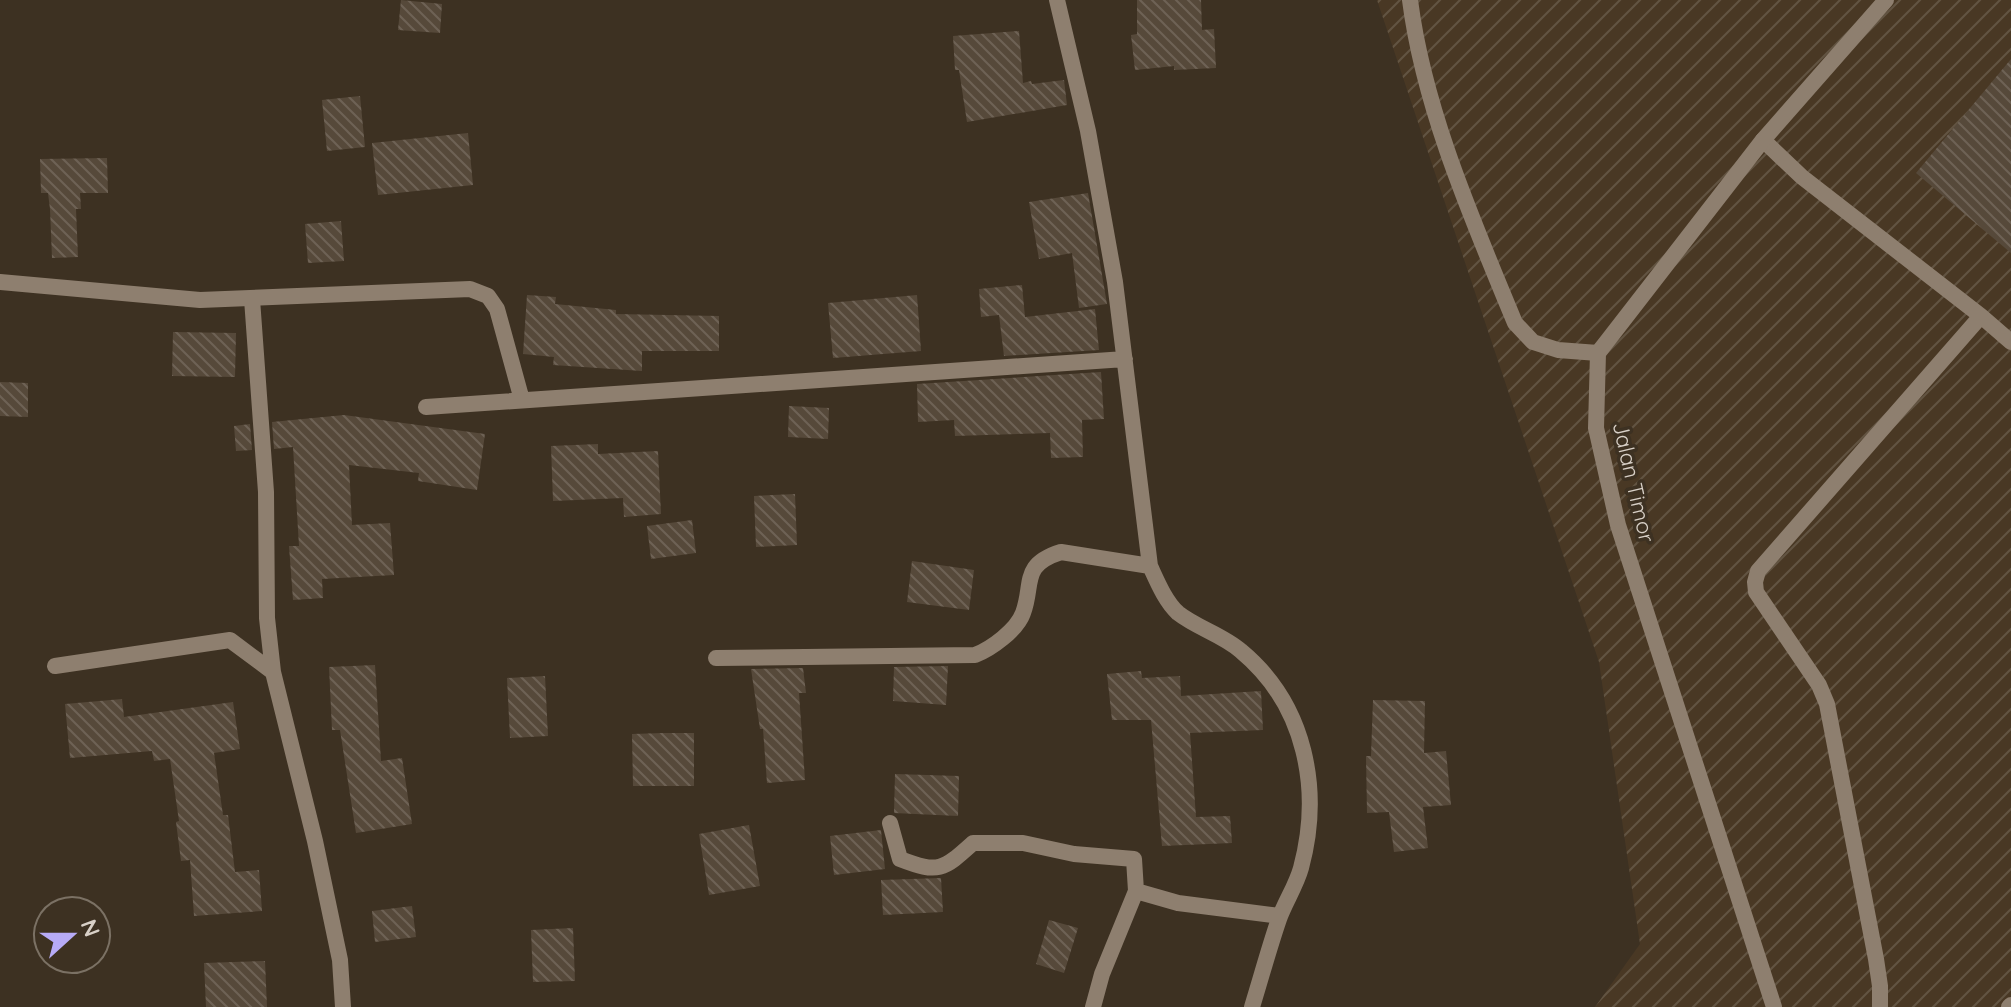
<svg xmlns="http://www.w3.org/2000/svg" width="2011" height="1007" font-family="Quicksand,sans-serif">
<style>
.industrial{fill:url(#industrial-furrows)}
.building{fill:url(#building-back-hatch)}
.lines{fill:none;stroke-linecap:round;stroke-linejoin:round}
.lane{stroke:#8e7f6f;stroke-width:16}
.street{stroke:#8e7f6f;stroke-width:16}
.labels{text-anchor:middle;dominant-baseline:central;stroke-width:7;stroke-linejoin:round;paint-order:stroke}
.street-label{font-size:22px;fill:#d8d0c7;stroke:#3d3122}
</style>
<defs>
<pattern id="industrial-furrows" width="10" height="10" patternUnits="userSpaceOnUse" patternTransform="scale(2)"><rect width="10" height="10" fill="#493824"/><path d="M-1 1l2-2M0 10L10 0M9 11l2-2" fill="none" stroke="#625442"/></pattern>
<pattern id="building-back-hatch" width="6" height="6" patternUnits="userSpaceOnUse" patternTransform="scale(2)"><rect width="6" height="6" fill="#56493a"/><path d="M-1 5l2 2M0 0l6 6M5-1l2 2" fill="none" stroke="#6e6255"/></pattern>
</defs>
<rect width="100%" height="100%" fill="#3d3122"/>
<path class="industrial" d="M 1377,0 L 2011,0 L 2011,1007 L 1595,1007 L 1640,944 L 1599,662 Z"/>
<path class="building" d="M 401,0 L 442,4 L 440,33 L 398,30 Z
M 1137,0 L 1201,0 L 1202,30 L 1214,29 L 1216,68 L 1174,70 L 1174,66 L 1135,70 L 1131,35 L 1137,34 Z
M 1019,31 L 1023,83 L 1031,81 L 1032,84 L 1064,80 L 1067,105 L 967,122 L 959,70 L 955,70 L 953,36 Z
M 2011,59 L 2011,253 L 1916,173 Z
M 360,96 L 365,147 L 327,151 L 322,100 Z
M 468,133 L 473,185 L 378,195 L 372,143 Z
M 107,158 L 108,193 L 80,193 L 81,209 L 76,209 L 78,257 L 52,258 L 50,209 L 48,193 L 41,193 L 40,159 Z
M 1088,193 L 1107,304 L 1079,308 L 1072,253 L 1039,259 L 1029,202 Z
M 341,221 L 344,261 L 308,263 L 305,224 Z
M 1022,285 L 1025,317 L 1095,309 L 1099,350 L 1004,356 L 999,315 L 981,317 L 979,289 Z
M 527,295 L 556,297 L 555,304 L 616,310 L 616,314 L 719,316 L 719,351 L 642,351 L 642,371 L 553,365 L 554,357 L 523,354 Z
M 917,295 L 921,351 L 833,358 L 828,303 Z
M 173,332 L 236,333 L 235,377 L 172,376 Z
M 1101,372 L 1104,419 L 1082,420 L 1083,457 L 1051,458 L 1050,433 L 955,436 L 954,420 L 918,422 L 917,384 Z
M 0,382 L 28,383 L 28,417 L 0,416 Z
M 789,406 L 829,408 L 828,439 L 788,437 Z
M 344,415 L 485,434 L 477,490 L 418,481 L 419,473 L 349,465 L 352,525 L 390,523 L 394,575 L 322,579 L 323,598 L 293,600 L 289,546 L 299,546 L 293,447 L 274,449 L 272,422 Z
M 250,424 L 252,450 L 236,451 L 234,426 Z
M 598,444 L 598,454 L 658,451 L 661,514 L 624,517 L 623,498 L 553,501 L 551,446 Z
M 795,494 L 797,545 L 756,547 L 754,496 Z
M 692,520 L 696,553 L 651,559 L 647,526 Z
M 912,561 L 974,570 L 969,610 L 907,602 Z
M 375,665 L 381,761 L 402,758 L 412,824 L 356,833 L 340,730 L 332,730 L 329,667 Z
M 948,666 L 946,705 L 893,701 L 894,667 Z
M 803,668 L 806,693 L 799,693 L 805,780 L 767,783 L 763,729 L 760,729 L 751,669 Z
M 1141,671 L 1142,678 L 1180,676 L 1181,696 L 1261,691 L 1263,730 L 1190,733 L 1196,817 L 1230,816 L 1232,843 L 1162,846 L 1151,720 L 1112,720 L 1107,674 Z
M 545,676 L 548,736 L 510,738 L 507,678 Z
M 122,699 L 124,717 L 233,702 L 240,749 L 214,753 L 223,815 L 228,815 L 235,872 L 259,870 L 262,911 L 194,916 L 190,860 L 181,861 L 176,822 L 179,821 L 170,759 L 154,761 L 152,751 L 70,758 L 65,704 Z
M 1373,700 L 1425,701 L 1424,753 L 1446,751 L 1451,805 L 1423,807 L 1428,848 L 1394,852 L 1389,812 L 1367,813 L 1366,756 L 1371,756 Z
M 663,733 L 694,733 L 694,786 L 633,786 L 632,734 Z
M 895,774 L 959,776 L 958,816 L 894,813 Z
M 749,825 L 760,886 L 709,895 L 699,834 Z
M 881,830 L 885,869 L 834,875 L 830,836 Z
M 941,878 L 943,912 L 883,915 L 881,880 Z
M 412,906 L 416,937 L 375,942 L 372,911 Z
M 1049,920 L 1078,928 L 1064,973 L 1036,964 Z
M 573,928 L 575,981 L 533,982 L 531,930 Z
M 265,961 L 267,1007 L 206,1007 L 204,963 Z"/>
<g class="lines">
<path class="lane" d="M 1763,140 L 1802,177 L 1981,316 L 1758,571 L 1755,582 L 1756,592 L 1819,685 L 1827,704 L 1876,959 L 1880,986 L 1880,1007
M 1981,316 L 2011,342
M 2009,1007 L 2011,1005"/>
<path class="street" d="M 1057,0 L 1088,131 L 1115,282 L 1150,566 C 1157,581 1165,601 1178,613 C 1197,628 1223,635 1241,651 C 1306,705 1322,790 1301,868 C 1296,886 1285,902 1279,919 C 1269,948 1261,978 1252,1007
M 1410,0 C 1424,110 1473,221 1515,323 L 1533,342 L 1558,350 L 1598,353
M 0,282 L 200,300 L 470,289 L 488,296 L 497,309 L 522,400
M 252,299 L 266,492 L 267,618 L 273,672 L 315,841 L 340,960 L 343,1007
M 426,407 L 1125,359
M 716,658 L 975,655 C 991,649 1017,630 1023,613 C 1034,584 1020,565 1061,552 L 1150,566
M 55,666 L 230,640 L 273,672
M 890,823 L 900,859 C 939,874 943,870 973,843 L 1023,843 L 1074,854 L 1134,859 L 1136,891 L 1178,903 L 1280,916
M 1093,1007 L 1102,974 L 1136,891
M 1774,1007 L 1618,525 L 1596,428 L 1598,353 L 1763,140 L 1886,0"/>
</g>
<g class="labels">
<g class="street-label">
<text transform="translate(1634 482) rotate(77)">Jalan Timor</text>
</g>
</g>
<g transform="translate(72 935) rotate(69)"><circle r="38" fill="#3d3122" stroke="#7b7164" stroke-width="2"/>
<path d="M0-6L14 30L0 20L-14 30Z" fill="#b7abf7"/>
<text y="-12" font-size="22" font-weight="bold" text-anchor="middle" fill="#d8d0c7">N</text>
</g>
</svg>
